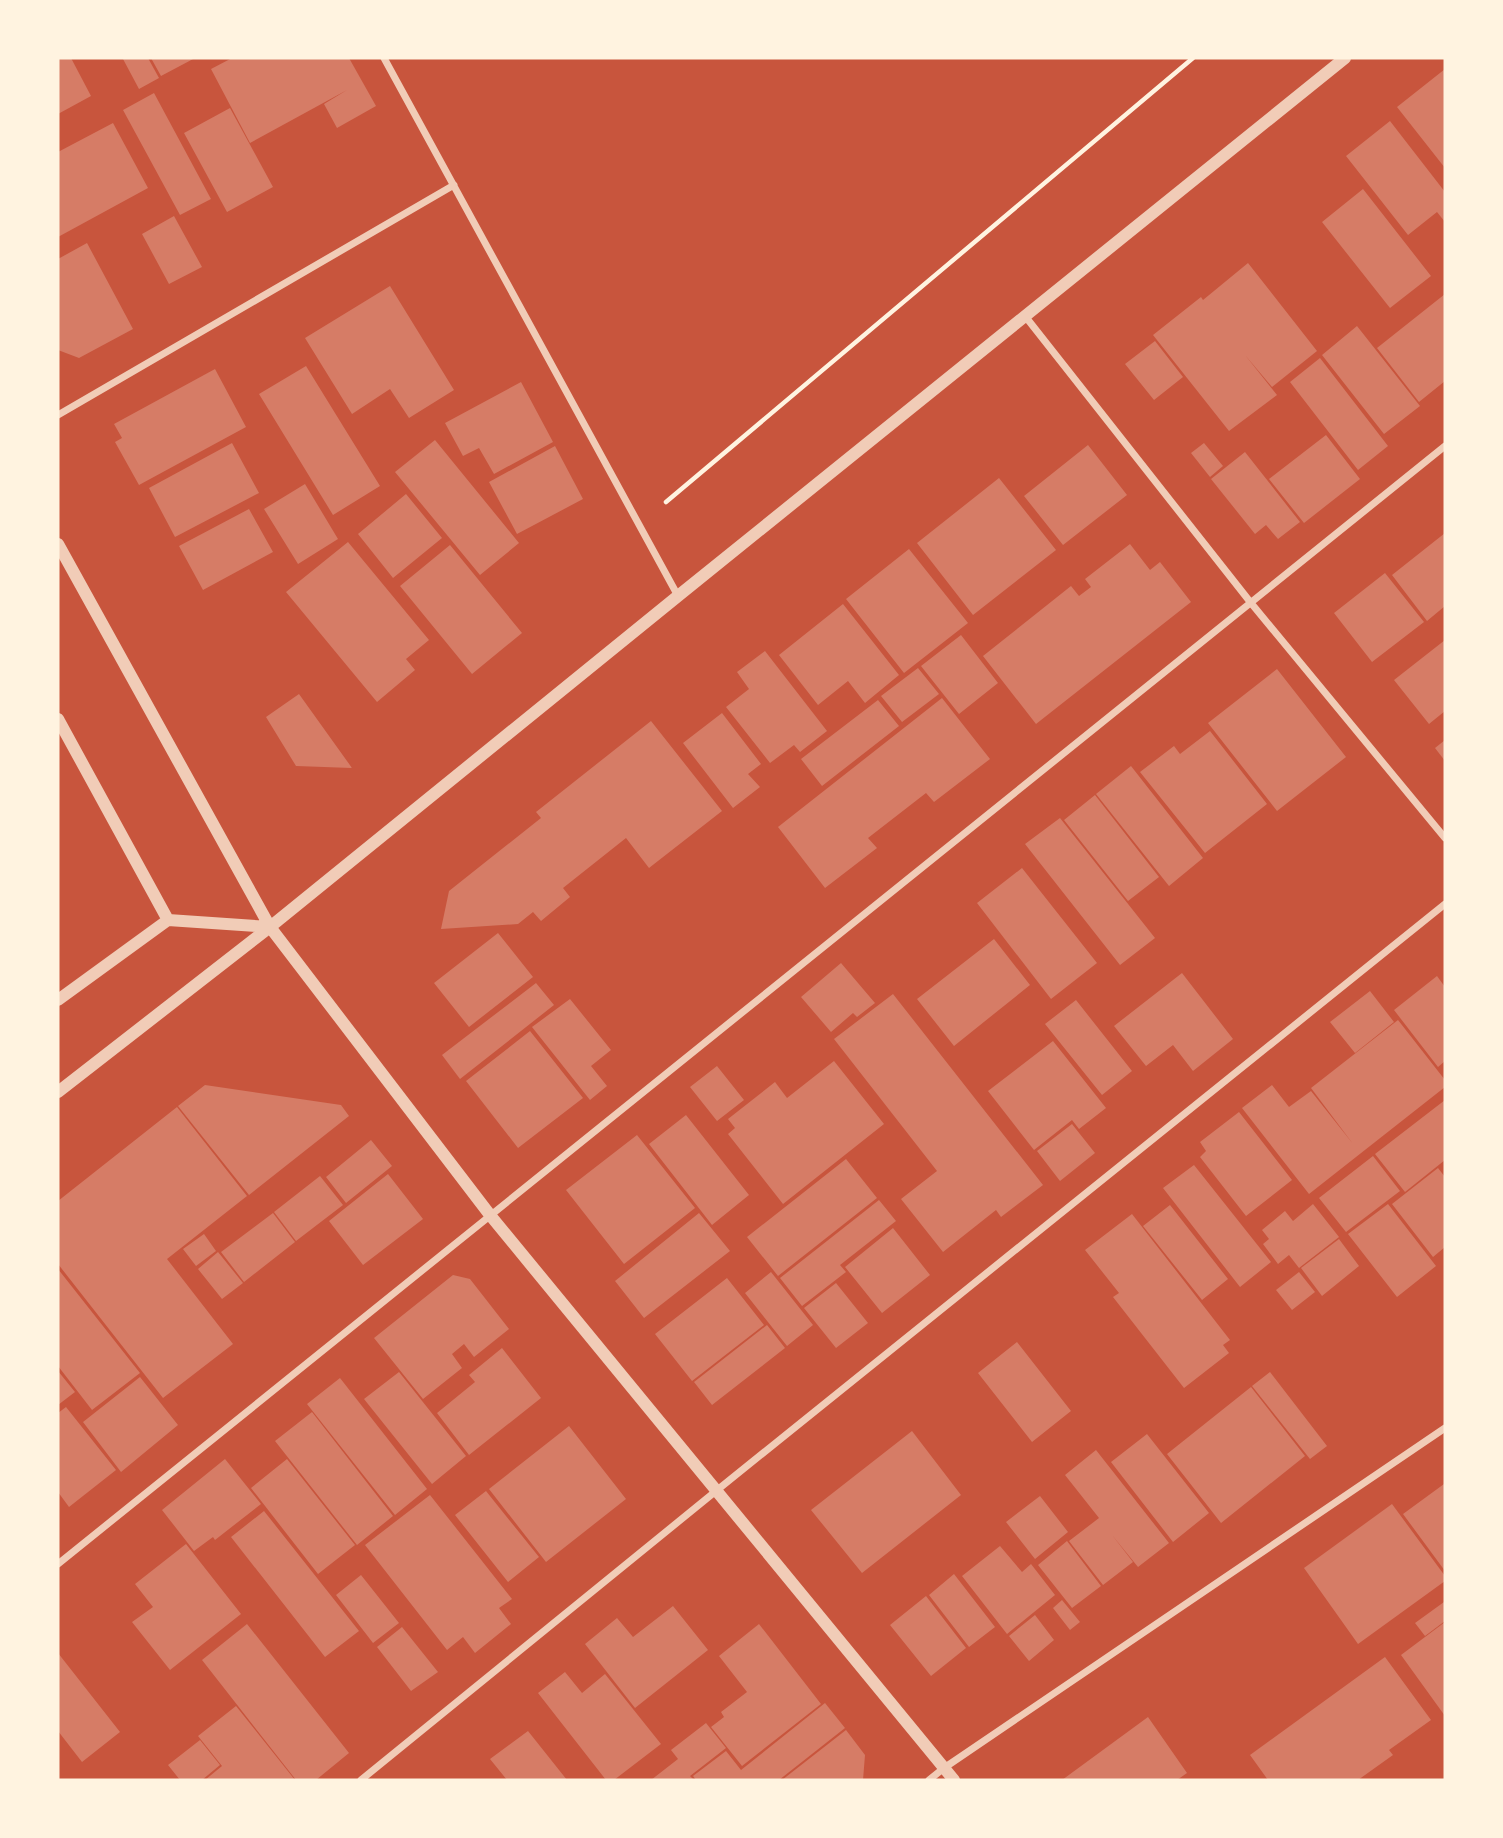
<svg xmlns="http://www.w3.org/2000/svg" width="1503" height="1838" font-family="'PT Sans Narrow',sans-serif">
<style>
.building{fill:#d67c66}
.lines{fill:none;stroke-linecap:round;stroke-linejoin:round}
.path{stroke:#fff3e0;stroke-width:4.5}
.minor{stroke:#f1ccb7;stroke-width:7}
.tertiary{stroke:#f1ccb7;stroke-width:12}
</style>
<rect width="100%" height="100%" fill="#c8553d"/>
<path class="building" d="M 58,58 L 71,58 L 91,96 L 58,114 Z
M 126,58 L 148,58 L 159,78 L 139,89 L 123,59 Z
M 151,58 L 195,58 L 161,76 Z
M 232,58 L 349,58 L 376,106 L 337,128 L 324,104 L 347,90 L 250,143 L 211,69 Z
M 1445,69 L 1445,168 L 1397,107 Z
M 154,93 L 211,199 L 180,215 L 123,110 Z
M 230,108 L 273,187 L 227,212 L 184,133 Z
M 1390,121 L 1445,192 L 1445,222 L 1437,212 L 1408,235 L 1346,156 Z
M 113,123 L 148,188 L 58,237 L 58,152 Z
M 1363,189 L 1431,276 L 1390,308 L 1322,222 Z
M 174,216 L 202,267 L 169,284 L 142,234 Z
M 87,243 L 133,329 L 79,358 L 58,350 L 58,259 Z
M 1248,263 L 1317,351 L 1272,387 L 1245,355 L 1277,395 L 1229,431 L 1153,335 L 1201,297 L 1203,300 Z
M 390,286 L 454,390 L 409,418 L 390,389 L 352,414 L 305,338 Z
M 1445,294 L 1445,381 L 1419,402 L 1377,348 Z
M 1357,326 L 1420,406 L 1384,434 L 1322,355 Z
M 1155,341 L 1183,377 L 1154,400 L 1125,364 Z
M 1320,358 L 1388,446 L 1358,470 L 1290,382 Z
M 306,366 L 380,486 L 333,515 L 259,394 Z
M 215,369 L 246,427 L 139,485 L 115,442 L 122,438 L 114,424 Z
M 521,382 L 553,442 L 494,474 L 479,448 L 463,456 L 445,423 Z
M 1326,435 L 1360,479 L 1304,523 L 1269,479 Z
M 435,440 L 519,543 L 480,575 L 395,472 Z
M 232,443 L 259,493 L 175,537 L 149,488 Z
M 1204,443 L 1223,466 L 1210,477 L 1191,453 Z
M 1088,445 L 1127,495 L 1063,545 L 1024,496 Z
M 555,446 L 583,499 L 517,534 L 489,482 Z
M 1245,452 L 1300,522 L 1278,539 L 1266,525 L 1255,534 L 1211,479 Z
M 999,478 L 1056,550 L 973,615 L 917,543 Z
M 305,484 L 338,539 L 298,564 L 264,509 Z
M 406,494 L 442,538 L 393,578 L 358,534 Z
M 249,509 L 273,552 L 203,590 L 179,546 Z
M 1445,533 L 1445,606 L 1427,621 L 1392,575 Z
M 348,542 L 429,640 L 406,659 L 415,670 L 377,702 L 286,592 Z
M 1130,544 L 1150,570 L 1160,562 L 1191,602 L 1036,724 L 983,656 L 1071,586 L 1079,596 L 1091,587 L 1085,579 Z
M 450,545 L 522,633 L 472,674 L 400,586 Z
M 909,549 L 968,623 L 904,673 L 846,599 Z
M 1385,573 L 1424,622 L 1372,662 L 1334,613 Z
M 843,604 L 899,675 L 865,703 L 848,681 L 818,705 L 779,655 Z
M 961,635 L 998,683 L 959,714 L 921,666 Z
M 1445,640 L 1445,711 L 1429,724 L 1394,680 Z
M 765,651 L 827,731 L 800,752 L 794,745 L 770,763 L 726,707 L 749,689 L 737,672 Z
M 918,668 L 939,694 L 902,722 L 881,696 Z
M 1277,669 L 1346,757 L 1277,811 L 1208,723 Z
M 299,694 L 352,768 L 296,766 L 266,717 Z
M 942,698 L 990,759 L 934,802 L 926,793 L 868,838 L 877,848 L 825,888 L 778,827 Z
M 878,700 L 899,726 L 822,786 L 801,759 Z
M 722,713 L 761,764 L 748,774 L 760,787 L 733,808 L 683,743 Z
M 651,721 L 722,811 L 649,868 L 626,838 L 563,888 L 570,897 L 541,921 L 533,912 L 518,924 L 441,929 L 449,891 L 541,818 L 536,812 Z
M 1210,731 L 1267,804 L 1205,853 L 1140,772 L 1174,746 L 1180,754 Z
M 1445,740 L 1445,761 L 1435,748 Z
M 1131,766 L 1203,858 L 1169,886 L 1096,794 Z
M 1095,795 L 1159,877 L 1128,901 L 1064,820 Z
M 1060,818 L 1155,938 L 1120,965 L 1025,844 Z
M 1022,868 L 1097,963 L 1051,999 L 977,903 Z
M 498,933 L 533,977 L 469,1027 L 434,983 Z
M 994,939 L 1030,985 L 954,1046 L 917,999 Z
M 841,963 L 875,1003 L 857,1017 L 853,1013 L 831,1032 L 801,997 Z
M 1182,973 L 1233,1039 L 1193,1071 L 1173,1045 L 1146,1066 L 1114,1026 Z
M 1437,976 L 1445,987 L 1445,1061 L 1438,1067 L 1394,1010 Z
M 536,983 L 554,1005 L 460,1079 L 442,1055 Z
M 1370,991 L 1394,1022 L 1355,1053 L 1330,1022 Z
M 893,994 L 1043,1185 L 1001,1217 L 996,1210 L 943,1252 L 901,1199 L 937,1171 L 834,1039 Z
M 570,999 L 611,1050 L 591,1066 L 607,1086 L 590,1100 L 532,1027 Z
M 1076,1000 L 1132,1071 L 1102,1095 L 1045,1024 Z
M 1398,1020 L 1445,1080 L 1445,1087 L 1309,1194 L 1242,1108 L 1272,1085 L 1289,1107 L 1311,1091 L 1353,1144 L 1311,1088 Z
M 530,1031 L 583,1098 L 518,1148 L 466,1081 Z
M 1053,1041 L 1106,1108 L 1079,1129 L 1072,1120 L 1034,1150 L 988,1091 Z
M 834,1061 L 884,1124 L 783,1204 L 728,1134 L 735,1128 L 728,1119 L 775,1082 L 787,1098 Z
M 717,1066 L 744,1100 L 717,1121 L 690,1087 Z
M 205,1085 L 341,1105 L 349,1116 L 249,1195 L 178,1106 Z
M 1445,1100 L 1445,1160 L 1405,1192 L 1375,1154 Z
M 177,1107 L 247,1196 L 167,1259 L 233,1344 L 163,1398 L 58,1264 L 58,1201 Z
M 1239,1112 L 1292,1180 L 1246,1216 L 1200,1157 L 1206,1151 L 1200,1142 Z
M 686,1115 L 749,1195 L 712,1225 L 649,1144 Z
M 1072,1124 L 1095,1153 L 1060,1181 L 1037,1151 Z
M 637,1135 L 695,1208 L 624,1264 L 566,1190 Z
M 371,1140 L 392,1166 L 346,1203 L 326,1177 Z
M 1373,1156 L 1400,1191 L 1346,1232 L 1319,1198 Z
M 846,1159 L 877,1198 L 778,1276 L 747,1237 Z
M 1194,1165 L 1271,1262 L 1240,1287 L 1163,1188 Z
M 1438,1168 L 1445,1177 L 1445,1247 L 1433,1257 L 1392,1204 Z
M 388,1174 L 423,1219 L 363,1265 L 329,1221 Z
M 320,1176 L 343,1205 L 296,1241 L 274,1212 Z
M 879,1200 L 896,1221 L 840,1265 L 846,1272 L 802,1306 L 780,1278 Z
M 1313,1204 L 1339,1237 L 1299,1268 L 1289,1255 L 1278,1264 L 1263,1244 L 1269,1239 L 1262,1230 L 1285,1211 L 1293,1221 Z
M 1388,1204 L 1436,1266 L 1397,1297 L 1348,1234 Z
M 1170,1205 L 1228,1279 L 1202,1300 L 1143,1226 Z
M 273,1213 L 295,1242 L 244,1282 L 221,1252 Z
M 699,1213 L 730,1251 L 644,1318 L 615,1281 Z
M 1132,1214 L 1230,1340 L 1223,1345 L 1229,1353 L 1184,1388 L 1113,1297 L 1119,1293 L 1085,1250 Z
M 893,1228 L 930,1275 L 882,1313 L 845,1267 Z
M 204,1234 L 216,1251 L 196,1266 L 183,1249 Z
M 1339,1239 L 1359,1266 L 1322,1296 L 1301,1268 Z
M 218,1252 L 243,1283 L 222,1299 L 198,1269 Z
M 58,1269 L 140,1373 L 92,1410 L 58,1366 Z
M 771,1272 L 813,1325 L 787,1346 L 745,1293 Z
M 1299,1272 L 1315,1292 L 1292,1310 L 1276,1290 Z
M 453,1275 L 470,1279 L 509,1329 L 474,1357 L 464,1344 L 452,1354 L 462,1368 L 423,1399 L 374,1338 Z
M 727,1278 L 764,1325 L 692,1381 L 655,1334 Z
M 836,1283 L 868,1323 L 836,1348 L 804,1308 Z
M 767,1325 L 785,1348 L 712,1405 L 694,1382 Z
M 1017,1342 L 1071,1411 L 1032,1442 L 978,1373 Z
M 502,1348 L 541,1398 L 469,1455 L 437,1413 L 475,1382 L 469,1375 Z
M 58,1371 L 75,1392 L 58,1405 Z
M 399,1372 L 466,1456 L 432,1484 L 364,1399 Z
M 1270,1372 L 1327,1446 L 1310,1459 L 1252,1386 Z
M 140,1377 L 178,1425 L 121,1472 L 83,1422 Z
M 340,1378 L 427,1489 L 395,1515 L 307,1404 Z
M 1251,1387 L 1305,1456 L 1221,1523 L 1167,1454 Z
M 66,1407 L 116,1470 L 69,1507 L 58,1492 L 58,1413 Z
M 312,1412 L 393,1516 L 357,1545 L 275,1441 Z
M 569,1426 L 626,1499 L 546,1562 L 489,1489 Z
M 912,1431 L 961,1495 L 862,1573 L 811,1510 Z
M 1147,1434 L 1209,1513 L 1173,1542 L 1111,1462 Z
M 1096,1450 L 1169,1543 L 1138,1567 L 1112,1535 L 1133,1562 L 1103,1585 L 1069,1541 L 1099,1518 L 1065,1475 Z
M 225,1459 L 261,1504 L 215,1540 L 213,1537 L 194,1551 L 162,1510 Z
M 287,1459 L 355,1545 L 318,1574 L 251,1488 Z
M 1444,1484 L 1445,1487 L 1445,1571 L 1403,1514 Z
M 486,1491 L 539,1557 L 508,1582 L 455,1515 Z
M 430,1495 L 512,1599 L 499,1608 L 511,1624 L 475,1653 L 463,1637 L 447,1650 L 365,1545 Z
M 1040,1496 L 1068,1532 L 1035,1559 L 1006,1522 Z
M 1392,1504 L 1445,1576 L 1445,1581 L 1358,1644 L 1304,1568 Z
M 264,1511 L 359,1631 L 325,1657 L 231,1537 Z
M 1067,1541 L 1101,1586 L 1072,1608 L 1038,1565 Z
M 186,1544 L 241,1614 L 170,1670 L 132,1622 L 153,1607 L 135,1584 Z
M 1000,1546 L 1022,1572 L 1031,1564 L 1055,1595 L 1007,1634 L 962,1576 Z
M 954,1574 L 995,1627 L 969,1647 L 929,1595 Z
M 361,1575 L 399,1623 L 373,1643 L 336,1595 Z
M 926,1596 L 966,1648 L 931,1676 L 890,1625 Z
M 1062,1600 L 1080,1622 L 1070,1630 L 1053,1608 Z
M 1444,1602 L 1445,1604 L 1445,1621 L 1425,1636 L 1415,1623 Z
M 673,1606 L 708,1650 L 635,1708 L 585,1644 L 617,1618 L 633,1637 Z
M 1035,1615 L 1054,1640 L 1029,1661 L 1009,1636 Z
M 1445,1622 L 1445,1716 L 1401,1655 Z
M 247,1624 L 349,1753 L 316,1780 L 296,1780 L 202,1660 Z
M 759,1624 L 821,1704 L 742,1766 L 711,1727 L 724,1717 L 721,1712 L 747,1692 L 719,1656 Z
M 402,1627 L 438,1672 L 411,1691 L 377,1647 Z
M 58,1653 L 120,1732 L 82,1762 L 58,1731 Z
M 1385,1657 L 1431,1720 L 1389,1750 L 1393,1755 L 1358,1780 L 1350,1779 L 1348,1780 L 1268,1780 L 1250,1755 Z
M 565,1672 L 582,1693 L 605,1674 L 661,1744 L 614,1780 L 606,1780 L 538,1693 Z
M 825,1703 L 845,1728 L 779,1780 L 696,1780 L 693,1776 L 726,1751 L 741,1770 Z
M 236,1706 L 295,1780 L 205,1780 L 222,1766 L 198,1736 Z
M 1148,1717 L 1187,1773 L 1177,1780 L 1062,1780 Z
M 706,1723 L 726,1748 L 690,1776 L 694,1780 L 651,1780 L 678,1759 L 671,1750 Z
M 846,1730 L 865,1755 L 863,1780 L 782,1780 Z
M 528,1731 L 567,1780 L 507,1780 L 490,1759 Z
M 200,1740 L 220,1765 L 202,1780 L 180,1780 L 168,1765 Z"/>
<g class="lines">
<path class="path" d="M 666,502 L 1193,58"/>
<path class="minor" d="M 384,58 L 678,596
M 1025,316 L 1251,603 L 1445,838
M 58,415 L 454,185
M 58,1564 L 1445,446
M 361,1780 L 716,1491 L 1445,904
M 929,1780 L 944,1768 L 1445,1428"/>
<path class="tertiary" d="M 58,544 L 270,927 L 490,1215 L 954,1780
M 58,719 L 168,920
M 58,1000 L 168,920 L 270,927
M 58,1092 L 270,927 L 678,596 L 1345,58"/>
</g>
<rect width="1503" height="1838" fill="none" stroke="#fff3e0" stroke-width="119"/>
</svg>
